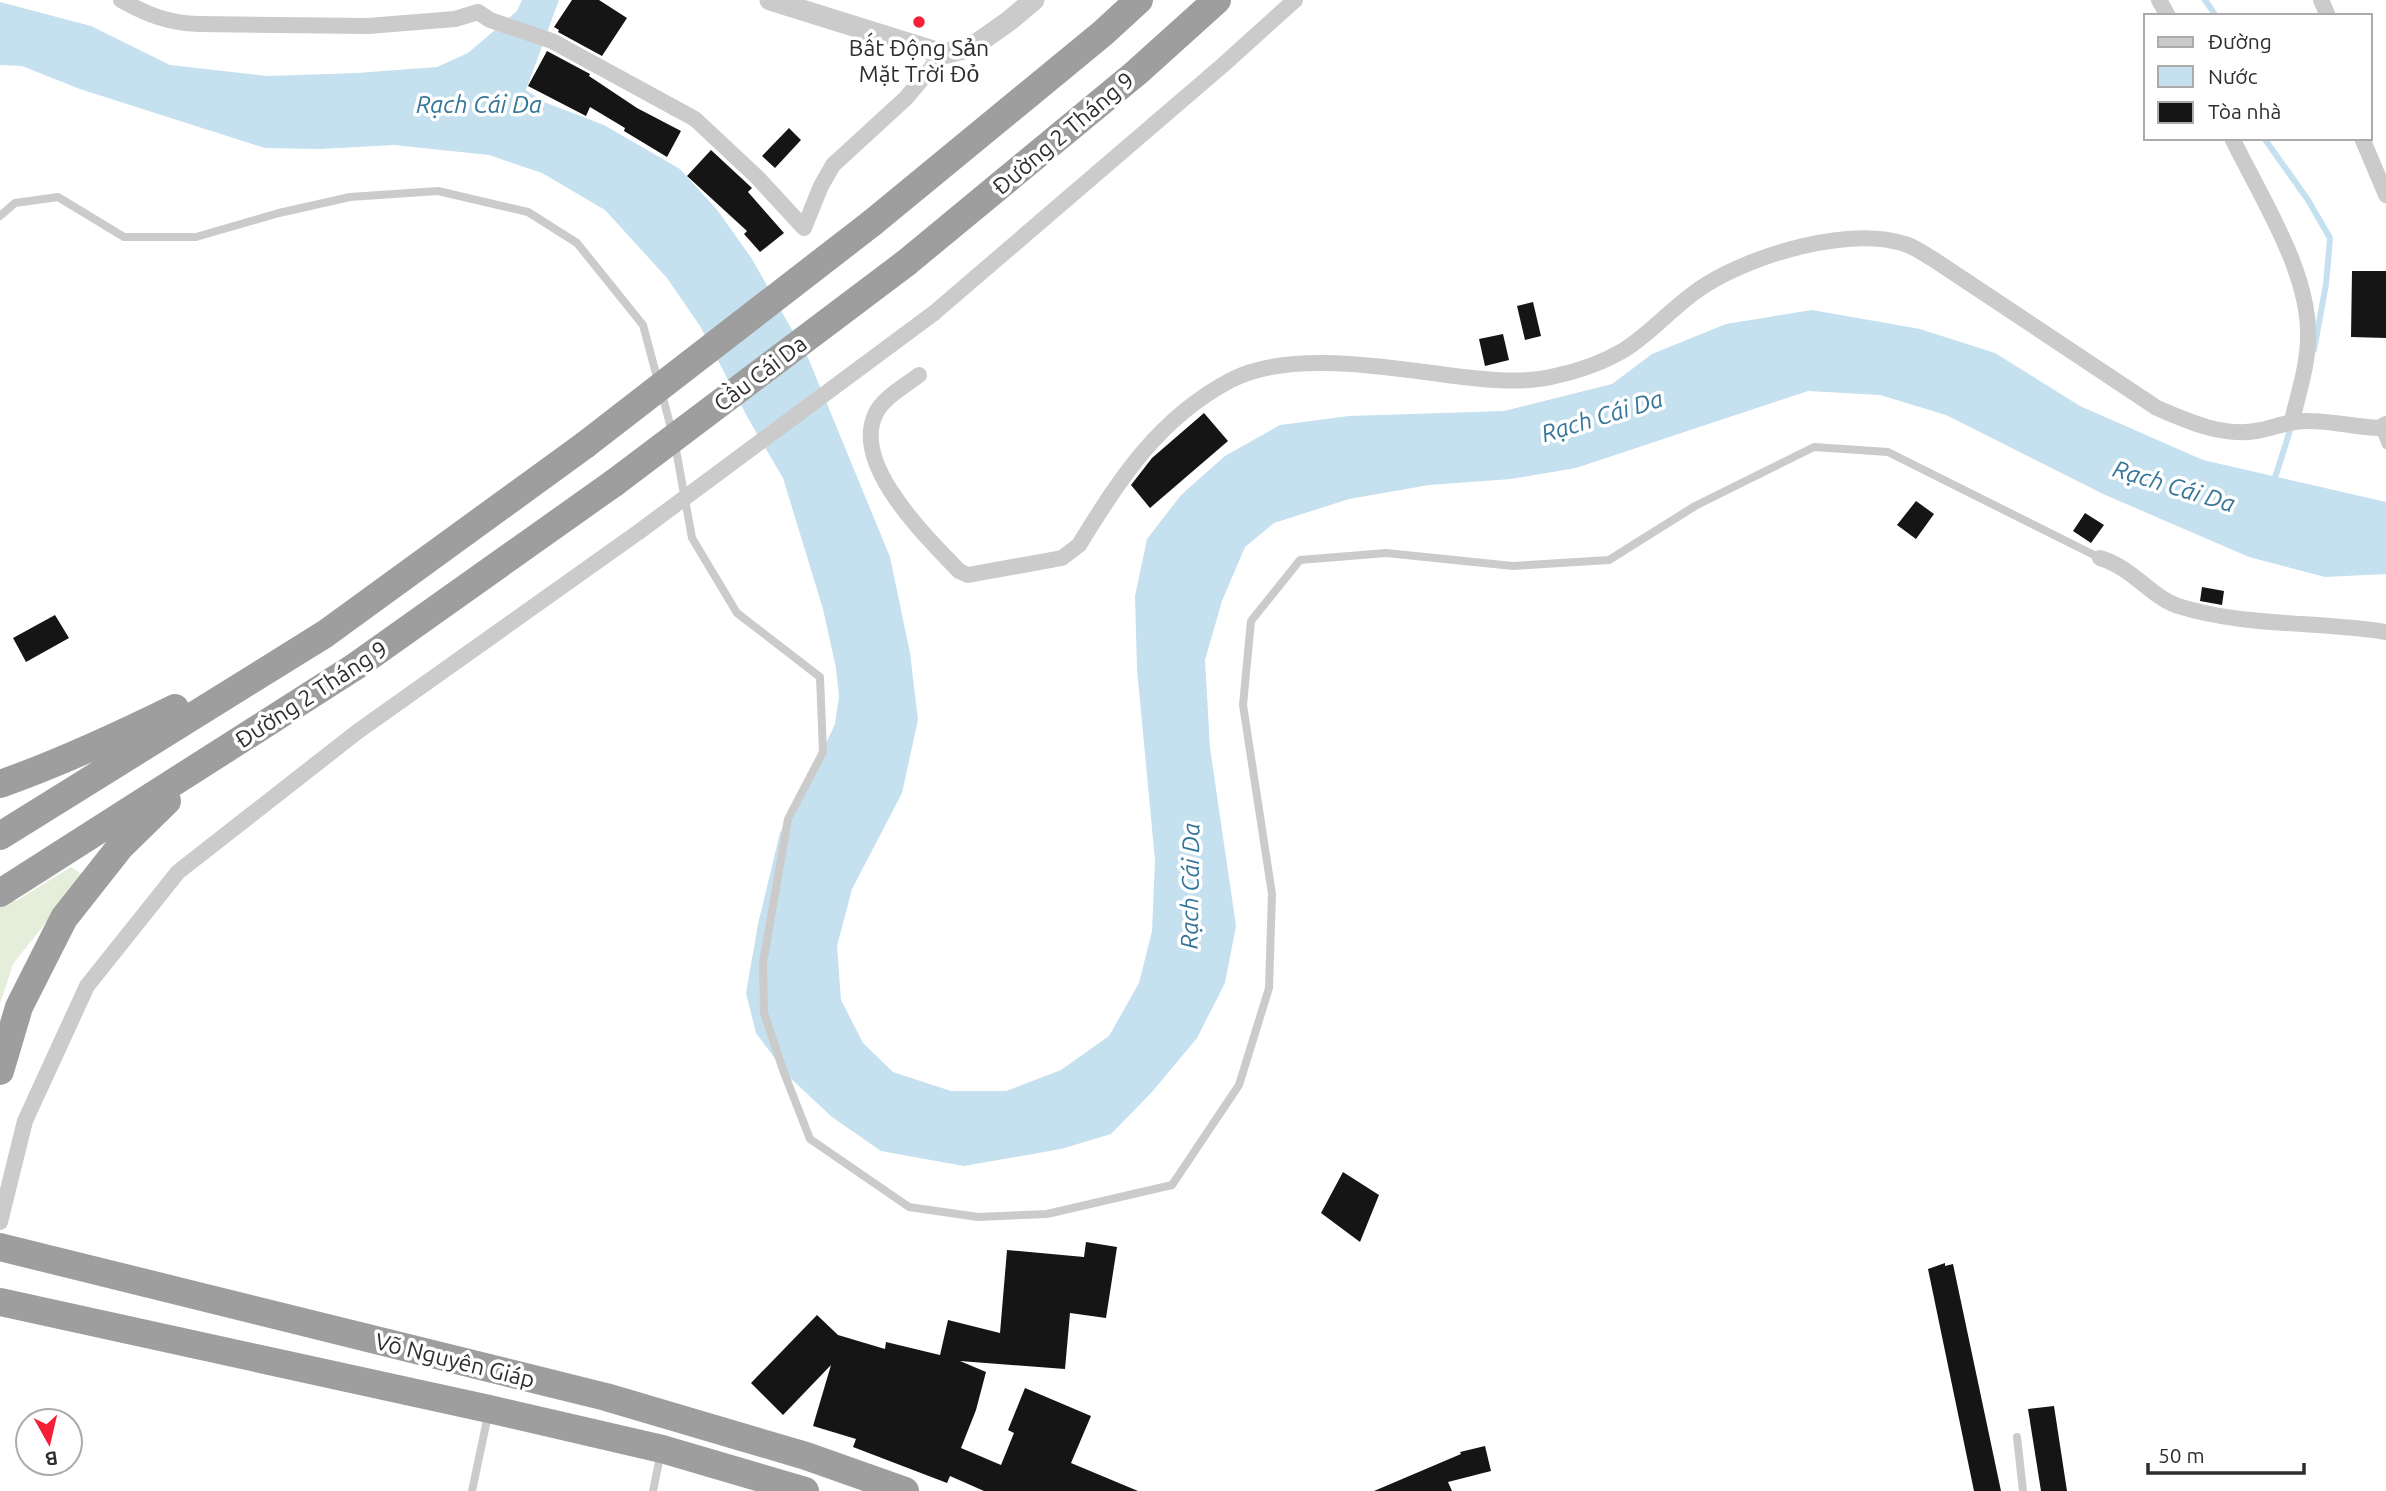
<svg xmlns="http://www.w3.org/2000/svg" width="2386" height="1491" font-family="Ubuntu,sans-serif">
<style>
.green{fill:#e5eddb}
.water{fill:#c5e0ef}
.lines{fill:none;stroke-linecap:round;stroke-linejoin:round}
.stream{stroke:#c5e0ef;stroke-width:6}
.building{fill:#151515}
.service{stroke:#cbcbcb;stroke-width:8}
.minor{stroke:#cbcbcb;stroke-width:16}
.tertiary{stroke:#cbcbcb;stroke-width:21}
.trunk{stroke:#9e9e9e;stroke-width:28}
.minor-bridge{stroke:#cbcbcb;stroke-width:16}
.trunk-bridge{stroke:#9e9e9e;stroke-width:28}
.poi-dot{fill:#f52037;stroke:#fff;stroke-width:2.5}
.labels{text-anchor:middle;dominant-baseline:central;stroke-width:7;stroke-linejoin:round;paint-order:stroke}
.poi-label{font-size:23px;fill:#2e2e2e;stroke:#fff}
.street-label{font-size:23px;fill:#2e2e2e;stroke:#fff}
.water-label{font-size:24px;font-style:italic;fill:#357598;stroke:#fff}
</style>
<rect width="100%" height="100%" fill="#fff"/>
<path class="green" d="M 71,867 L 83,875 L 13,964 L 0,1004 L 0,898 L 16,901 Z"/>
<path class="water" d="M 522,0 L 559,0 L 526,90 L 544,102 L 604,125 L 680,169 L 718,211 L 752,259 L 809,360 L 890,557 L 910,653 L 918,720 L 902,793 L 852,889 L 837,946 L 841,1000 L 863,1043 L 893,1072 L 951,1091 L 1006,1091 L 1061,1070 L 1109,1036 L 1139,983 L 1152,931 L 1155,860 L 1137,669 L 1135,596 L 1147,539 L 1181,495 L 1225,456 L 1280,425 L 1349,416 L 1504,411 L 1612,384 L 1652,354 L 1726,324 L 1812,310 L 1920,329 L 1995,353 L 2080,406 L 2203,460 L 2386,502 L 2386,574 L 2325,577 L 2249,557 L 2103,494 L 1946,415 L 1880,395 L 1808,391 L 1576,468 L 1511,479 L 1429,485 L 1349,499 L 1274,523 L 1245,547 L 1222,601 L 1205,660 L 1210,748 L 1236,926 L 1225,983 L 1197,1038 L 1152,1092 L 1111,1134 L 1061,1149 L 964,1166 L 881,1151 L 832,1117 L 788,1076 L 756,1033 L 746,993 L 758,924 L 780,833 L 805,788 L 835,724 L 839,696 L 836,668 L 823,609 L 783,478 L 749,420 L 700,326 L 667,278 L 605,210 L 542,173 L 489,155 L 394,145 L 320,149 L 265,148 L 80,89 L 22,66 L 0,65 L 0,2 L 91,26 L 170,65 L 267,76 L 357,73 L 437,67 L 468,53 L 517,11 Z"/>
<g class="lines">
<path class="stream" d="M 2205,0 L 2216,16
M 2264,138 L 2308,200 L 2330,238 L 2326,284 L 2314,350
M 2273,484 L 2292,424"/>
</g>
<path class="building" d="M 572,0 L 599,0 L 627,18 L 602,56 L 558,32 L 559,30 L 554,27 Z
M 547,51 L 590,74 L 589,76 L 637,108 L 681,131 L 667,157 L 624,131 L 625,128 L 590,107 L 586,116 L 528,86 Z
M 789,128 L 801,140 L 775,168 L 762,156 Z
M 711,150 L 752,188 L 748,192 L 784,233 L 760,252 L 744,234 L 747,231 L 687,176 Z
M 2352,271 L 2386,271 L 2386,338 L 2351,337 Z
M 1533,302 L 1541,336 L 1525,340 L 1517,306 Z
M 1503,334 L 1509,360 L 1485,366 L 1479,339 Z
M 1204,413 L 1228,441 L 1150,508 L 1131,485 L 1152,458 Z
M 1916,501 L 1934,514 L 1916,539 L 1897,525 Z
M 2085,513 L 2104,525 L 2091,543 L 2073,531 Z
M 2202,587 L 2224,591 L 2222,605 L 2200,601 Z
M 55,615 L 69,638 L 26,662 L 13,638 Z
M 1343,1172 L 1379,1195 L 1360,1242 L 1321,1213 Z
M 1086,1242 L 1117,1247 L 1106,1318 L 1070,1313 L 1065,1369 L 960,1361 L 986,1372 L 976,1410 L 961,1448 L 1001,1465 L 1014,1433 L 1008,1430 L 1025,1388 L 1091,1416 L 1071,1463 L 1138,1491 L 984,1491 L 950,1476 L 947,1483 L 853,1447 L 856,1439 L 813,1426 L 831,1365 L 783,1415 L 751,1383 L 817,1315 L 838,1335 L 885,1349 L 886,1342 L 940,1355 L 948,1320 L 1000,1333 L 1007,1250 L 1084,1257 Z
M 1945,1263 L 1945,1266 L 1953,1264 L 2001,1491 L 1974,1491 L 1928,1269 Z
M 2054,1406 L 2067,1491 L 2041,1491 L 2028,1409 Z
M 1485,1446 L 1491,1471 L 1448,1482 L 1452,1491 L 1374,1491 L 1461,1454 L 1460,1452 Z"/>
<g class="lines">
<path class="service" d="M 0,216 L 15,203 L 58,197 L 124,237 L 196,237 L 279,213 L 350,197 L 438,191 L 528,212 L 577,243 L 643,325 L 658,381
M 662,394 L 672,432
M 2379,428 L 2386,445
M 675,444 L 692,538 L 737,613 L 820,677 L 823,752 L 788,819 L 763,963 L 764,1013 L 783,1070 L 810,1139 L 909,1207 L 978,1217 L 1047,1214 L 1172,1185 L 1239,1085 L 1269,988 L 1272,894 L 1243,705 L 1251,621 L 1300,560 L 1386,553 L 1513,566 L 1609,560 L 1695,506 L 1814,447 L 1888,452 L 2100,558
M 2017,1437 L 2023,1491
M 472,1491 L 488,1415
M 653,1491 L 661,1452"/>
<path class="minor" d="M 121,0 C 148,15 168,23 199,24 L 368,26 L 455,19 L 478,12 L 490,20 L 552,41 L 695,119 L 757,177 L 804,228 L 821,186 L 833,165 L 906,98 L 943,54
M 2159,0 L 2168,16
M 2321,0 L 2328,16
M 2232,138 C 2260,196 2310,272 2308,337 C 2308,365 2298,394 2292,421
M 2362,138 L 2386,195
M 934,313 L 1223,65 L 1295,0
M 919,375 C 905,386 882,398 875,415 C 852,466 927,537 959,571 L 968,575 L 1062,558 L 1079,545 C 1120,478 1159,418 1231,380 C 1291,349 1391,368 1455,376 C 1488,380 1523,384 1555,376 C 1578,371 1604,362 1624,350 C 1654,331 1677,302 1707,284 C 1755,254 1850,226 1905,244 C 1915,247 1924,254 1933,259 L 2157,408 C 2187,421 2222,437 2256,431 C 2275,428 2289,420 2309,421 C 2332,421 2355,427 2379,428 L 2386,424
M 2100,558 C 2133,568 2151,597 2178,606 C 2245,627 2317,621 2386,632
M 0,1222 L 25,1121 L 87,986 L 178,872 L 357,732 L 640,531"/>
<path class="tertiary" d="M 770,0 L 943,54 L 972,47 L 1009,21 L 1034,0"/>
<path class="trunk" d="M 872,223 L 1103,33 L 1139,0
M 906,263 L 1136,73 L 1217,0
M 0,784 C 60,763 118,736 175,708
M 0,836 L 325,634 L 585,445
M 0,893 L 356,666 L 614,483
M 0,1071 L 19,1007 L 64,918 L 120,847 L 167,801
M 0,1247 L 606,1397 L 806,1456 L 905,1491
M 0,1302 L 489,1409 L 662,1449 L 805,1491"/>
<path class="minor-bridge" d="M 640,531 L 934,313"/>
<path class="trunk-bridge" d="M 585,445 L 872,223
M 614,483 L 906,263"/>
</g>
<circle class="poi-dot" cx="919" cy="22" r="7"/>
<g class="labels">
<g class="poi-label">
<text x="919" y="47">Bất Động Sản<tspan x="919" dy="26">Mặt Trời Đỏ</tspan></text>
</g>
<g class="street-label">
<text transform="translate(1063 133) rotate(-40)">Đường 2 Tháng 9</text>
<text transform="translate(760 373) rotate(-37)">Cầu Cái Da</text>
<text transform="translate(311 694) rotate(-33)">Đường 2 Tháng 9</text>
<text transform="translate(455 1360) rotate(14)">Võ Nguyên Giáp</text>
</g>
<g class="water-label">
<text x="479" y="104">Rạch Cái Da</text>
<text transform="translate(1602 416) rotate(-17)">Rạch Cái Da</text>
<text transform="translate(2174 486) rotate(17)">Rạch Cái Da</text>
<text transform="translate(1190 886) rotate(-89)">Rạch Cái Da</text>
</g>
</g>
<rect x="2144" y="14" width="228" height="126" fill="#ffffff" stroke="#ababab" stroke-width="2"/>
<rect x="2158" y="37" width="35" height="10" fill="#cbcbcb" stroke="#ababab" stroke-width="2"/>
<text x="2208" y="49" font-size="21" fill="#2e2e2e">Đường</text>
<rect x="2158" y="66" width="35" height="21" fill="#c5e0ef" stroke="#ababab" stroke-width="2"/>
<text x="2208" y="84" font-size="21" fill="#2e2e2e">Nước</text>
<rect x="2158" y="102" width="35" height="21" fill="#151515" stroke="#ababab" stroke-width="2"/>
<text x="2208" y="119" font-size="21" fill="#2e2e2e">Tòa nhà</text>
<g transform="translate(49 1442) rotate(172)"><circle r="33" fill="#ffffff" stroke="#ababab" stroke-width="2"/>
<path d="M0-5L12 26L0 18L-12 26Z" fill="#f52037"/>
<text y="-10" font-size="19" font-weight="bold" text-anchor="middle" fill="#2e2e2e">B</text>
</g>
<path d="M2148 1463v10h156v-10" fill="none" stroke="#2e2e2e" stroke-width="3.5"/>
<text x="2158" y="1463" font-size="21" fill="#2e2e2e" stroke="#ffffff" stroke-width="5" paint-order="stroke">50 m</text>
</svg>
